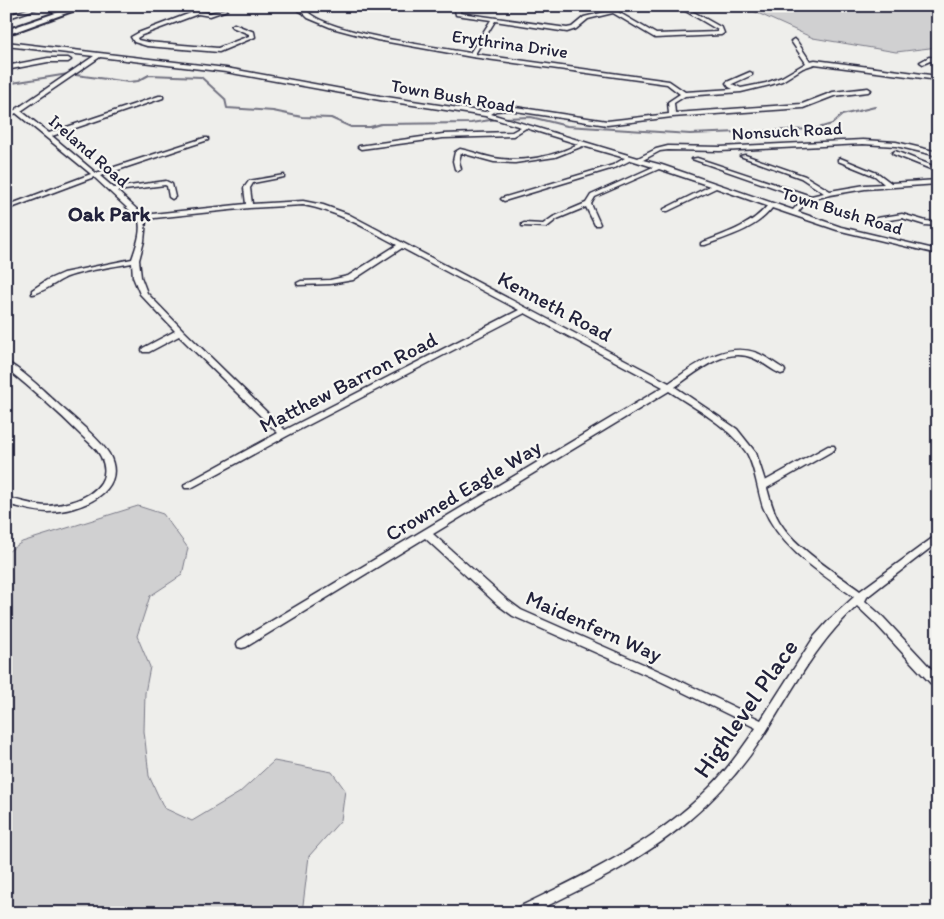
<svg xmlns="http://www.w3.org/2000/svg" width="944" height="919" font-family="Itim,sans-serif">
<style>
.green{fill:#d0d0d1;stroke:#797986}
.lines{fill:none;stroke-linecap:round;stroke-linejoin:round}
.stream{stroke:#727281;stroke-width:2}
.street-casing{stroke:#22223b;stroke-width:3}
.secondary-casing{stroke:#22223b;stroke-width:4}
.street{fill:#f6f6f2;fill-rule:evenodd}
.secondary{fill:#f6f6f2;fill-rule:evenodd}
.labels{text-anchor:middle;dominant-baseline:central;stroke-width:4.5;stroke-linejoin:round;paint-order:stroke}
.far-street-label{font-size:18px;fill:#22223b;stroke:#f6f6f2}
.far-district-label{font-size:21px;font-weight:bold;fill:#22223b;stroke:#f6f6f2}
.street-label{font-size:21px;fill:#22223b;stroke:#f6f6f2}
.near-street-label{font-size:25px;fill:#22223b;stroke:#f6f6f2}
</style>
<rect width="100%" height="100%" fill="#eeeeeb"/>
<filter id="ink" filterUnits="userSpaceOnUse"><feTurbulence type="fractalNoise" baseFrequency=".02" numOctaves="2"/><feDisplacementMap in="SourceGraphic" scale="10" xChannelSelector="R" yChannelSelector="G"/><feConvolveMatrix kernelMatrix="1 2 1 2 8 2 1 2 1" color-interpolation-filters="sRGB"/></filter>
<g filter="url(#ink)">
<path class="green" d="M 742,6 L 938,6 L 938,47 L 896,52 L 813,38 Z
M 138,506 L 163,514 L 188,548 L 182,575 L 150,596 L 137,636 L 150,667 L 145,693 L 144,731 L 149,776 L 164,808 L 192,821 L 239,793 L 274,761 L 332,772 L 345,790 L 341,820 L 309,856 L 302,913 L 6,913 L 6,553 L 22,542 Z"/>
<g class="lines">
<path class="stream" d="M 6,84 L 68,74 L 129,82 L 138,81 L 149,75 L 201,77 L 225,99 L 227,108 L 273,111 L 302,117 L 331,118 L 351,127 L 370,127 L 381,124 L 471,123 L 497,119
M 503,118 L 531,117 L 567,126 L 690,134 L 815,129 L 832,124 L 842,115 L 875,107"/>
<defs>
<path id="street" d="M 36,6 L 44,6 L 6,19 L 6,16 Z
M 55,6 L 62,6 L 70,11 L 66,12 Z
M 291,6 L 297,6 L 305,10 L 317,6 L 324,6 L 308,12 C 329,33 437,47 470,53 L 491,20 L 456,15 L 455,10 L 459,6 L 465,6 L 460,10 L 460,13 L 567,28 L 572,27 L 584,17 L 609,11 L 602,6 L 608,6 L 614,10 L 629,6 L 638,6 L 618,12 L 656,34 L 718,32 L 718,30 L 677,6 L 683,6 L 722,28 L 724,33 L 721,35 L 655,38 L 613,13 L 588,19 L 576,29 L 567,32 L 495,21 L 475,54 L 669,81 L 685,92 L 733,89 L 729,87 L 726,83 L 727,82 L 750,72 L 752,73 L 752,75 L 732,84 L 741,88 L 766,83 L 782,77 L 806,63 L 791,41 L 794,39 L 796,40 L 810,61 L 815,60 L 938,76 L 938,80 L 815,64 L 803,68 L 782,81 L 770,85 L 741,92 L 685,96 L 674,103 L 675,113 L 802,104 L 833,92 L 868,88 L 871,90 L 868,92 L 834,96 L 803,108 L 672,117 L 607,125 L 509,110 L 496,111 L 491,114 L 638,158 L 656,149 L 668,146 L 720,147 L 863,140 L 896,142 L 938,152 L 938,156 L 896,146 L 863,144 L 720,151 L 668,150 L 660,151 L 643,160 L 662,165 L 793,210 L 804,198 L 692,159 L 697,158 L 811,196 L 824,193 L 801,178 L 740,156 L 745,155 L 805,176 L 830,191 L 865,185 L 884,184 L 875,176 L 838,161 L 838,159 L 840,158 L 879,174 L 891,183 L 938,180 L 938,184 L 865,189 L 830,195 L 807,201 L 798,212 L 841,227 L 938,250 L 938,254 L 837,230 L 772,208 C 756,229 730,236 705,245 L 701,245 L 701,243 C 724,234 751,226 767,206 L 716,188 L 668,211 L 664,211 L 664,209 L 710,186 L 659,169 L 595,197 L 591,204 L 600,224 L 599,225 L 595,225 L 586,207 L 557,219 L 547,227 L 522,226 L 522,224 L 524,223 L 543,224 L 553,217 L 586,203 L 591,195 L 653,167 L 631,160 L 617,167 L 504,201 L 501,199 L 502,198 L 613,165 L 625,158 L 583,146 L 555,157 L 515,163 L 494,162 L 461,153 L 459,161 L 461,169 L 458,171 L 455,169 L 453,161 L 455,152 L 460,149 C 472,151 482,156 494,158 C 521,163 554,157 578,144 L 526,128 L 513,136 L 443,138 L 361,149 L 358,147 L 359,146 L 443,134 L 512,132 L 521,127 L 485,116 L 380,100 L 226,72 L 100,57 L 21,111 L 49,133 L 159,96 L 163,96 L 163,98 L 52,136 L 96,173 L 204,138 L 208,138 L 208,140 L 100,176 L 114,188 L 166,181 L 172,184 L 175,197 L 172,199 L 169,197 L 167,186 L 165,185 L 117,191 L 143,215 L 246,204 L 244,188 L 249,181 L 284,175 L 284,177 L 253,183 L 250,188 L 252,204 L 303,201 L 323,205 L 348,214 L 669,383 C 695,366 724,341 757,353 C 767,357 775,364 784,369 L 785,371 L 784,373 L 781,374 C 771,370 763,362 753,358 C 725,346 697,372 675,387 L 737,429 L 756,453 L 765,481 L 828,446 L 834,446 L 835,448 L 834,450 L 767,488 C 770,499 773,511 779,521 C 794,547 836,573 860,591 L 938,534 L 938,542 L 881,586 L 867,597 L 865,601 L 883,617 L 938,676 L 938,688 L 934,687 L 875,623 L 857,606 C 814,645 791,694 760,741 C 718,804 663,846 597,881 C 581,889 565,897 549,905 C 544,908 538,912 532,913 C 526,914 519,913 513,913 L 515,909 C 583,876 655,843 709,788 C 727,770 742,749 756,728 L 660,681 L 513,616 L 498,605 L 425,538 L 246,647 L 242,648 L 238,647 L 237,644 L 238,641 L 663,387 L 525,313 L 287,436 L 191,488 L 185,488 L 184,486 L 185,484 L 278,433 L 179,336 L 149,352 L 143,352 L 142,350 L 143,348 L 175,331 L 140,294 L 133,277 L 132,263 C 111,267 87,270 67,277 C 58,281 40,294 32,294 L 32,290 L 47,280 L 63,273 L 132,259 C 136,247 143,230 138,218 L 94,177 L 6,210 L 6,206 L 91,174 L 16,113 L 6,118 L 6,114 L 15,110 L 94,56 L 6,46 L 6,42 L 226,68 L 380,96 L 485,112 L 495,107 L 509,106 L 607,121 L 669,114 L 668,102 L 680,94 L 667,84 L 472,57 L 377,40 L 332,28 L 308,18 L 303,13 ZM 303,205 C 337,211 366,228 397,245 L 348,276 L 330,280 L 301,281 L 297,283 L 298,285 L 330,284 L 353,280 L 402,248 L 519,310 L 285,430 L 183,330 L 147,293 L 141,277 L 139,260 L 144,241 L 146,221 L 145,219 L 249,208 ZM 669,391 C 696,409 727,425 746,452 C 754,463 758,492 763,507 C 780,548 819,572 854,597 L 831,618 L 814,637 L 761,720 L 668,675 L 521,610 L 506,599 L 433,534 Z
M 198,7 L 200,8 L 200,11 L 210,13 L 225,9 L 227,10 L 210,16 L 198,14 L 142,35 L 137,38 L 138,40 L 147,42 L 218,48 L 249,36 L 249,34 L 232,27 L 231,26 L 234,24 L 254,32 L 255,37 L 219,52 L 147,46 L 134,42 L 131,37 L 138,33 L 196,11 L 196,8 Z
M 929,57 L 938,58 L 938,62 L 930,61 L 923,64 L 920,62 Z
M 48,58 L 68,58 L 71,60 L 68,62 L 48,62 L 6,70 L 6,66 Z
M 895,151 L 938,168 L 938,172 L 893,154 L 892,153 Z
M 902,214 L 926,221 L 938,222 L 938,226 L 925,225 L 902,218 L 877,222 L 874,220 L 877,218 Z
M 6,362 C 19,367 45,392 57,403 C 70,415 100,439 109,454 C 130,492 78,512 48,512 C 34,512 20,507 6,504 L 6,498 C 20,500 34,506 48,506 C 73,505 117,490 101,457 C 97,448 87,441 81,435 C 57,411 32,389 6,368 Z"/>
<path id="secondary" d="M 76,6 L 86,6 L 6,35 L 6,30 Z"/>
</defs>
<use href="#street" class="street-casing"/>
<use href="#secondary" class="secondary-casing"/>
<use href="#street" class="street"/>
<use href="#secondary" class="secondary"/>
</g>
</g>
<g class="labels">
<g class="far-street-label">
<text transform="translate(510 44) rotate(8)">Erythrina Drive</text>
<text transform="translate(453 96) rotate(10)">Town Bush Road</text>
<text transform="translate(787 131) rotate(-3)">Nonsuch Road</text>
<text transform="translate(89 151) rotate(41)">Ireland Road</text>
<text transform="translate(842 211) rotate(17)">Town Bush Road</text>
</g>
<g class="far-district-label">
<text x="109" y="213">Oak Park</text>
</g>
<g class="street-label">
<text transform="translate(555 306) rotate(28)">Kenneth Road</text>
<text transform="translate(348 382) rotate(-27)">Matthew Barron Road</text>
<text transform="translate(463 490) rotate(-31)">Crowned Eagle Way</text>
<text transform="translate(594 626) rotate(24)">Maidenfern Way</text>
</g>
<g class="near-street-label">
<text transform="translate(745 708) rotate(-55)">Highlevel Place</text>
</g>
</g>
<rect width="944" height="919" fill="none" stroke="#f6f6f2" stroke-width="25"/>
<rect x="12" y="12" width="919" height="894" fill="none" stroke="#22223b" stroke-width="2" filter="url(#ink)"/>
</svg>
